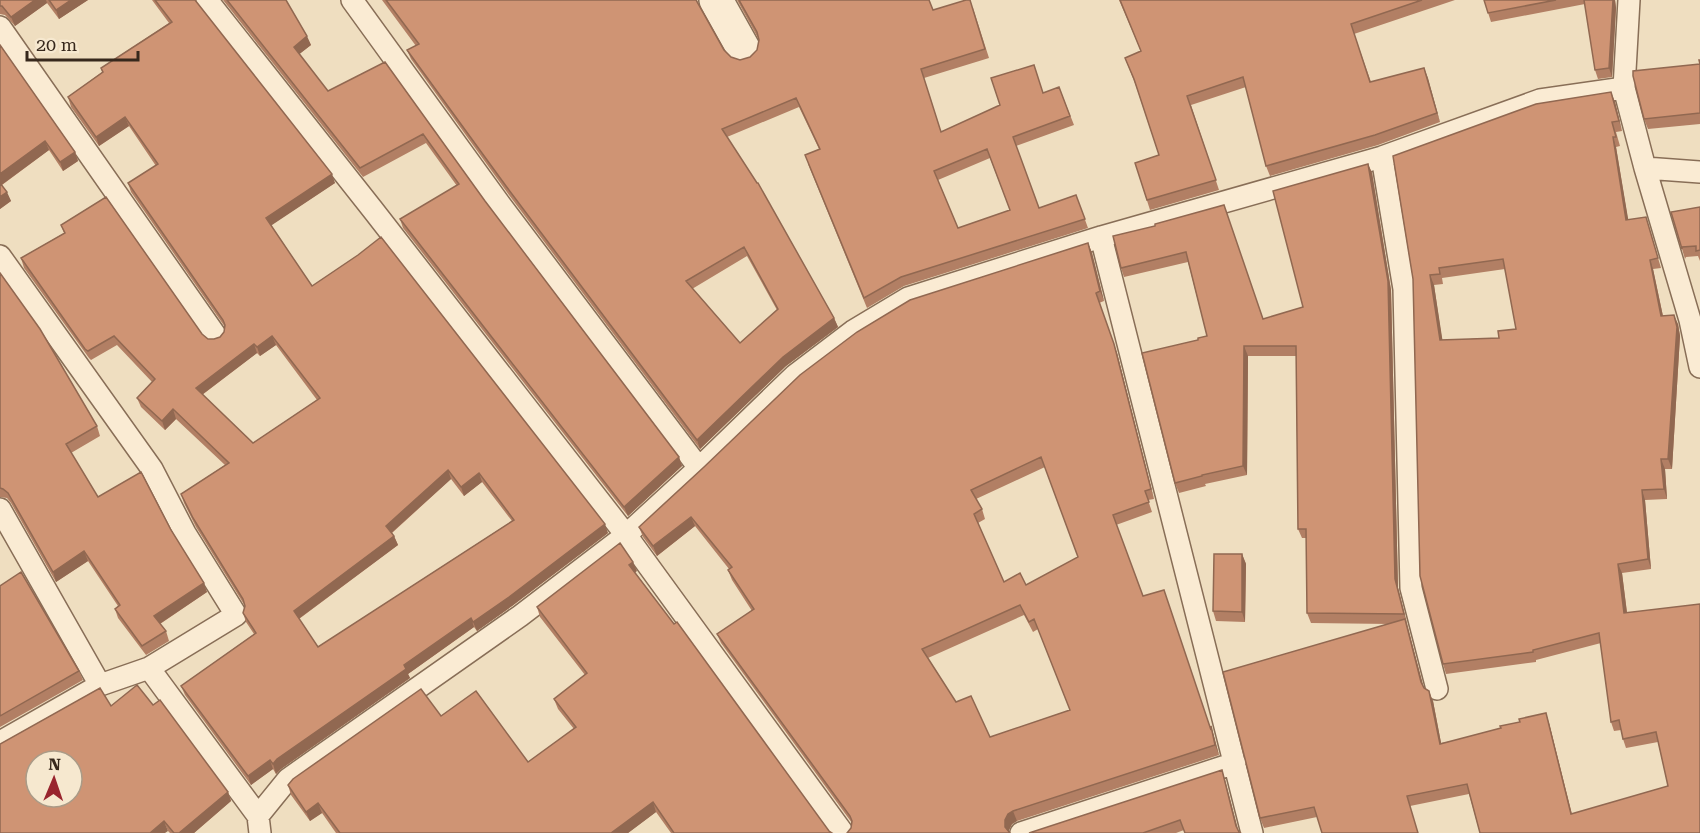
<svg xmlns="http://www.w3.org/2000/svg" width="1700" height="833" font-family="'Roboto Serif',serif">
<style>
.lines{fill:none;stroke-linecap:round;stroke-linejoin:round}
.lane-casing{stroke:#886e57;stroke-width:24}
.street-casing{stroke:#886e57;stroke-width:36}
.lane{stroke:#faebd3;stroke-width:21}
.street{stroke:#faebd3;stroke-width:33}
.wall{fill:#b27f64;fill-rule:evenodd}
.shaded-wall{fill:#916851}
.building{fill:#cf9474;stroke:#916851;stroke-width:1.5;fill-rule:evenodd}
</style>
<rect width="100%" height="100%" fill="#efdec0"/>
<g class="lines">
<defs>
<path id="lane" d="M 207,0 L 373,210 L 626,535 L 843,833
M 352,0 L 499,203 L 699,468
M 1629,0 L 1624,88 L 1645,168 L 1690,320 L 1700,367
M 0,27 L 216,336
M 1382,157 L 1404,289 L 1411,588 L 1437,689
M 1645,168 L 1700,172
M 1101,237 L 1252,833
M 0,256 L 152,469 L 185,533 L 236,615 L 149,668 L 100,685 L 0,742
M 0,509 L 100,685
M 149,668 L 258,816
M 260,833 L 258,816 L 288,779 L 520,616 L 626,535 L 699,468 L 795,375 L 853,331 L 908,298 L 1101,237 L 1382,157 L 1540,100 L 1624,88
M 1021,833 L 1235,763"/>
<path id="street" d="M 716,0 L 744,50"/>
</defs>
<use href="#lane" class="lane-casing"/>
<use href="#street" class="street-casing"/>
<use href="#lane" class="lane"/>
<use href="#street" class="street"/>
</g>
<path class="wall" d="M 0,0 L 88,0 L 59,19 L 47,3 L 15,26 L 5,15 L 0,14 Z
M 152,0 L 195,0 L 335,183 L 271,225 L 312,286 L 608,533 L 512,606 L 477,631 L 474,627 L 408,674 L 410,678 L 281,769 L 276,774 L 273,769 L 251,785 L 185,695 L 181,686 L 254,634 L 246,622 L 243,613 L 245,606 L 196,527 L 184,503 L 181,494 L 225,465 L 176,419 L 165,430 L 141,407 L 137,398 L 152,382 L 117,345 L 91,360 L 89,358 L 24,268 L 21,258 L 64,233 L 61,225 L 208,339 L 214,339 L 220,337 L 224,332 L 225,327 L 131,192 L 128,183 L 156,166 L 129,126 L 99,146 L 71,107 L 68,97 L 102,72 L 101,68 L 169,23 ZM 276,345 L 317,400 L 253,443 L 202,395 L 257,353 L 260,356 ZM 451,479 L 464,496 L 482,482 L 512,521 L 318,647 L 299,619 L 398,545 L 394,536 L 392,533 Z
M 223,0 L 286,0 L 311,45 L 299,54 L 328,91 L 385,62 L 485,201 L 679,457 L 682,466 L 628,516 L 403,228 L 400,219 L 457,186 L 426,143 L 363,177 Z
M 382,0 L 697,0 L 698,3 L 724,50 L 731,57 L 740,60 L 750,57 L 757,50 L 759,40 L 737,0 L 929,0 L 933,10 L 973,8 L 989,58 L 924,78 L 941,132 L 1059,87 L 1074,125 L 1016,146 L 1039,208 L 1076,195 L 1088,228 L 904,286 L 867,308 L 808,164 L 819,149 L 799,107 L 727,137 L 834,318 L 838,327 L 786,366 L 700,449 L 509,195 L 411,59 L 407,50 L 416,46 ZM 990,158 L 1010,210 L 958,228 L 938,180 ZM 747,256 L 777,310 L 740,343 L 692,289 Z
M 1119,0 L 1455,0 L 1354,34 L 1371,82 L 1424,68 L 1440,122 L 1378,145 L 1270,176 L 1266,166 L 1246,87 L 1191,105 L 1219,190 L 1150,210 L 1135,163 L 1159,155 L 1136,86 L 1125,58 L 1141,51 Z
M 1484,0 L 1615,0 L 1616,8 L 1612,77 L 1598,79 L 1595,70 L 1585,4 L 1491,22 Z
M 0,45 L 75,152 L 78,161 L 63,171 L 49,150 L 2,185 L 11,201 L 0,209 Z
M 1700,60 L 1700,124 L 1648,129 L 1644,119 L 1700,64 Z
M 1615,102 L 1622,131 L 1616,132 L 1620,146 L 1616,147 L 1628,220 L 1646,217 L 1661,268 L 1653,269 L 1663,316 L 1678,324 L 1680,336 L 1672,469 L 1665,469 L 1667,499 L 1645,500 L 1651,569 L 1622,573 L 1627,612 L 1700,833 L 1480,833 L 1469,794 L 1410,806 L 1317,817 L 1264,828 L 1260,818 L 1390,624 L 1311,623 L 1307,613 L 1307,538 L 1302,538 L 1298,529 L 1296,356 L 1248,356 L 1247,475 L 1205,484 L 1206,486 L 1179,493 L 1175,483 L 1198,340 L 1207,336 L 1188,262 L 1124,277 L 1121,268 L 1155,226 L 1263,319 L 1303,307 L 1368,164 L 1372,173 L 1391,290 L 1398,588 L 1423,686 L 1433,701 L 1441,743 L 1549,723 L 1572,814 L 1668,786 L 1658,742 L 1626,748 L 1623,739 L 1621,730 L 1614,731 L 1611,722 L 1601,643 L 1536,660 L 1536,662 L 1446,674 L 1443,664 L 1413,279 ZM 1505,269 L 1516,329 L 1499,338 L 1442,340 L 1434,285 L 1443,284 L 1442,278 Z
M 1700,207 L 1700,261 L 1698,256 L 1686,257 L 1685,259 L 1671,212 Z
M 1088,243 L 1092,253 L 1104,301 L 1099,303 L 1117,353 L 1154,499 L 1148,500 L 1152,512 L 1116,525 L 1143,596 L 1211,729 L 1211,726 L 1219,755 L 1017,821 L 1012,824 L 1009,830 L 1009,832 L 851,828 L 852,823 L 721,643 L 717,634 L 752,611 L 732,580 L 728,570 L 729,569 L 695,526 L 657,556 L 643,537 L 639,527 ZM 1045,467 L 1078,557 L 1026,585 L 1004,582 L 978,523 L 985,519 L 982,509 L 976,499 ZM 1024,615 L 1033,632 L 1038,629 L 1070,710 L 990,737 L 956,702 L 928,658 Z
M 0,273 L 97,426 L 100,436 L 71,453 L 98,497 L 171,530 L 207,592 L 160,624 L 166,631 L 169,641 L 146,655 L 118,618 L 115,609 L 118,606 L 88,561 L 56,582 L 11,503 L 7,498 L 0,497 Z
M 1242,554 L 1246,564 L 1245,622 L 1216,621 L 1213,611 Z
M 637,571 L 635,572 L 829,831 L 832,833 L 671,833 L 656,812 L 628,833 L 336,833 L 322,813 L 310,821 L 291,795 L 288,785 L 441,716 L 528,762 L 574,729 L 558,709 L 554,699 L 585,675 L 540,617 L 537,607 Z
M 0,586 L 79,671 L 83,680 L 0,727 Z
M 153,705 L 228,792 L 231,801 L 194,833 L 170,833 L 168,831 L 111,706 Z
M 1225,780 L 1184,830 L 1176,833 L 1029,833 Z"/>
<path class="shaded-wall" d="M 35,0 L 46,0 L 47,3 L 15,26 L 11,17 Z
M 71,0 L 88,0 L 59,19 L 56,10 Z
M 1613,0 L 1615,0 L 1616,8 L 1612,77 L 1609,68 Z
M 307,36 L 311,45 L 297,56 L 294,47 Z
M 1424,68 L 1428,78 L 1440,122 L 1437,113 Z
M 1611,92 L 1615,102 L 1622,131 L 1619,121 Z
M 125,117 L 129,126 L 99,146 L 96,137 Z
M 1613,137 L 1616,147 L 1630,230 L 1626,220 Z
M 45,141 L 49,150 L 0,186 L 0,174 Z
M 75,152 L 78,161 L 63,171 L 60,162 Z
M 1368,164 L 1372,173 L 1391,290 L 1398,588 L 1407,624 L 1404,614 L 1395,579 Z
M 332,174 L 335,183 L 269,227 L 266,218 Z
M 7,192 L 11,201 L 0,209 L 0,197 Z
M 1088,243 L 1092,253 L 1104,301 L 1100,291 Z
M 1650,260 L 1653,269 L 1665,326 L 1661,316 Z
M 1430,275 L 1434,285 L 1444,350 L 1440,340 Z
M 1096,293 L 1117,353 L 1154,499 L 1151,489 Z
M 1674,315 L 1678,324 L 1680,336 L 1672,469 L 1668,459 Z
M 834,318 L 838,327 L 786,366 L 700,449 L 697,440 L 783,357 Z
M 272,336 L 276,345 L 260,356 L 257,347 Z
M 254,344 L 257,353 L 199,397 L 196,388 Z
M 1244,346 L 1248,356 L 1247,475 L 1243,466 Z
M 173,409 L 176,419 L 165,430 L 162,421 Z
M 679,457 L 682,466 L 628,516 L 624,507 Z
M 1661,459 L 1665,469 L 1667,499 L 1664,489 Z
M 448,470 L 451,479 L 389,535 L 386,526 Z
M 479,473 L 482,482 L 464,496 L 461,487 Z
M 1642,490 L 1645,500 L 1651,569 L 1648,559 Z
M 691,517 L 695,526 L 657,556 L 653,546 Z
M 605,524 L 608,533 L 512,606 L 477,631 L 473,622 Z
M 394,536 L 398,545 L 297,620 L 294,611 Z
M 84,551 L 88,561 L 56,582 L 53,572 Z
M 1242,554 L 1246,564 L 1245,622 L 1242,612 Z
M 633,562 L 637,571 L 633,574 L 629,565 Z
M 1618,564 L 1622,573 L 1628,622 L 1624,613 Z
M 204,583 L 207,592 L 158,625 L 154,616 Z
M 471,618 L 474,627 L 408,674 L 410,678 L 281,769 L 276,774 L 273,764 L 277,759 L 404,665 Z
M 1405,619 L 1408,629 L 1425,692 L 1421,682 Z
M 1429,691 L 1433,701 L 1443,753 L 1440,744 Z
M 1546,713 L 1549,723 L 1574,824 L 1571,814 Z
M 1211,726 L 1214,736 L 1219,755 L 1215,745 Z
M 270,760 L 273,769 L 251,785 L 248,776 Z
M 1222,770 L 1225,780 L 1239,833 L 1236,826 Z
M 228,792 L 231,801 L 194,833 L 179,833 Z
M 653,802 L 656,812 L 628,833 L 611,833 Z
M 318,803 L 322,813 L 310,821 L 306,812 Z
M 1013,811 L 1017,821 L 1012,824 L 1009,830 L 1009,833 L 1005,827 L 1005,820 L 1008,814 Z
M 164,821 L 168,831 L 165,833 L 150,833 Z"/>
<path class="building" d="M 0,0 L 35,0 L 11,17 L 2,6 L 0,6 Z
M 49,0 L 71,0 L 56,10 Z
M 155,0 L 195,0 L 332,174 L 266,218 L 312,286 L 358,255 L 381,237 L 605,524 L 509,597 L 473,622 L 471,618 L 404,665 L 406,669 L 277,759 L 273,764 L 270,760 L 248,776 L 181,686 L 256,633 L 243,613 L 245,606 L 243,599 L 193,518 L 181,494 L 229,463 L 173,409 L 162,421 L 137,398 L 155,379 L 114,336 L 88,351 L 85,349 L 21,258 L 65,233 L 61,225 L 106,197 L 202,334 L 208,339 L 214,339 L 220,337 L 224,332 L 225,325 L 223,320 L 128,183 L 158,164 L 125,117 L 96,137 L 68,97 L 103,72 L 101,68 L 172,22 ZM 272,336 L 320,398 L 253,443 L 196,388 L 254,344 L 257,347 ZM 448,470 L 461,487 L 479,473 L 514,520 L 318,647 L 294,611 L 394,536 L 386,526 Z
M 227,0 L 286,0 L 307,36 L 294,47 L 328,91 L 385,62 L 485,201 L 679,457 L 624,507 L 400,219 L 459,184 L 423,134 L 360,168 Z
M 386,0 L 696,0 L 724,50 L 731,57 L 740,60 L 750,57 L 757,50 L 759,40 L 757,32 L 739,0 L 929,0 L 933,10 L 966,0 L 970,0 L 985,49 L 921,69 L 941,132 L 1000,105 L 991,78 L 1034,65 L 1043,93 L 1059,87 L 1070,116 L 1013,137 L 1039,208 L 1076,195 L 1085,219 L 901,277 L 864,298 L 805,155 L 820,149 L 796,98 L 722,129 L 757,183 L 758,183 L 834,318 L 783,357 L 697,440 L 506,186 L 407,50 L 419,44 ZM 987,149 L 1010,210 L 958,228 L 934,171 ZM 744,247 L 778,309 L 740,343 L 686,281 Z
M 1120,0 L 1422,0 L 1351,24 L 1370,82 L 1424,68 L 1437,113 L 1375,135 L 1266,166 L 1243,77 L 1187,96 L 1216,180 L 1147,200 L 1135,163 L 1159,155 L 1134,79 L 1125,58 L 1141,51 Z
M 1484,0 L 1556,0 L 1488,13 Z
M 1584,0 L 1613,0 L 1609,68 L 1595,70 Z
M 0,45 L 75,152 L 60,162 L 45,141 L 0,174 Z
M 1699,60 L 1700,60 L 1700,113 L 1644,119 L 1633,76 L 1633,71 L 1700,64 Z
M 1611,92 L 1619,121 L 1612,122 L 1616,137 L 1613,137 L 1626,220 L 1646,217 L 1658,258 L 1650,260 L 1661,316 L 1674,315 L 1677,327 L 1668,459 L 1661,459 L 1664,489 L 1642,490 L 1648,559 L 1618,564 L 1624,613 L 1700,604 L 1700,833 L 1480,833 L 1467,784 L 1407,796 L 1418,833 L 1322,833 L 1314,807 L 1260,818 L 1223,672 L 1405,619 L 1421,682 L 1424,688 L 1429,691 L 1440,744 L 1501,728 L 1500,726 L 1520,722 L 1519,719 L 1546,713 L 1571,814 L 1668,786 L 1656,732 L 1623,739 L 1619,720 L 1611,722 L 1599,633 L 1533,650 L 1533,652 L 1443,664 L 1420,576 L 1413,279 L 1393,156 L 1536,104 ZM 1503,259 L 1516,329 L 1498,331 L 1499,338 L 1440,340 L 1430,275 L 1440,274 L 1439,268 Z
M 1368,164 L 1388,281 L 1395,579 L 1404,614 L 1307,613 L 1306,529 L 1298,529 L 1296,346 L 1244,346 L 1243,466 L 1202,475 L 1202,476 L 1175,483 L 1142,353 L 1198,340 L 1198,338 L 1207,336 L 1186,252 L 1121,268 L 1113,236 L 1155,226 L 1155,224 L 1224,205 L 1263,319 L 1303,307 L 1273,191 Z
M 0,183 L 7,192 L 0,197 Z
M 1700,207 L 1700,250 L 1696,251 L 1696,246 L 1682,247 L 1682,249 L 1671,212 Z
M 1088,243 L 1100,291 L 1096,293 L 1114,344 L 1151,489 L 1145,491 L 1149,502 L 1113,515 L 1143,596 L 1164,590 L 1211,730 L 1211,726 L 1215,745 L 1013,811 L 1008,814 L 1005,820 L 1005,827 L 1010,833 L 847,833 L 851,828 L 852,821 L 850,816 L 717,634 L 754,609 L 728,570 L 732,567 L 691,517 L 653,546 L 639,527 L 704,467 L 800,375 L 857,332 L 910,300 ZM 1041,457 L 1078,557 L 1026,585 L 1020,573 L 1004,582 L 974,514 L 982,509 L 971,490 ZM 1020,605 L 1029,622 L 1034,619 L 1070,710 L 990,737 L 971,696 L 956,702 L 922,649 Z
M 0,273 L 40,329 L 97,426 L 66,444 L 98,497 L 141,472 L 171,530 L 204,583 L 154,616 L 166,631 L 142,646 L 115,609 L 120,605 L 84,551 L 53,572 L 8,493 L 3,489 L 0,488 Z
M 620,543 L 633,562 L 629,565 L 674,624 L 677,622 L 829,831 L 832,833 L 674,833 L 653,802 L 611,833 L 340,833 L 318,803 L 306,812 L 288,785 L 293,779 L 421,689 L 441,716 L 476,691 L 528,762 L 576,727 L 554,699 L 587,673 L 537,607 Z
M 1214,554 L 1242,554 L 1242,612 L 1213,611 Z
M 21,572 L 79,671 L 0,716 L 0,586 Z
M 137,685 L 153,705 L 160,700 L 228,792 L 179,833 L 174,833 L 164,821 L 150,833 L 0,833 L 0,744 L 100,688 L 111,706 ZM 36,761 L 72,761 L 72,797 L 36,797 Z
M 1222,770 L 1236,826 L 1239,832 L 1241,833 L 1185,833 L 1180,820 L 1143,833 L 1029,833 Z"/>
<g transform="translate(54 779) rotate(2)"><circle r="28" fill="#f6e8cf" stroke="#aa9b87" stroke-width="1.5"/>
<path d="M0-4.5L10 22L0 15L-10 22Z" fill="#99252e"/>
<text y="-9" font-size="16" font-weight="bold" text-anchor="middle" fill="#37281c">N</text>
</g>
<path d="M27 51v9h111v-9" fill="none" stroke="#37281c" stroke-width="3"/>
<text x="36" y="51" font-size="18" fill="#37281c" stroke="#f6e8cf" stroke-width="4.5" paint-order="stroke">20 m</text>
</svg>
